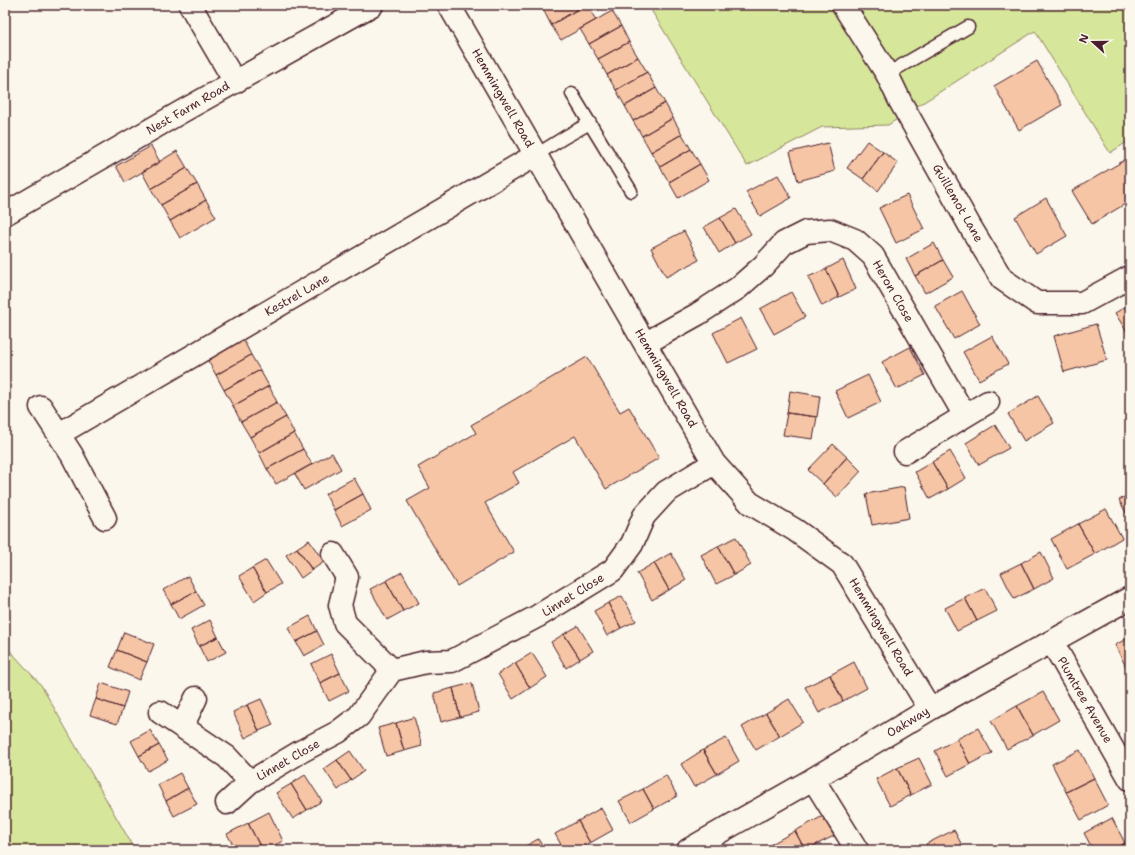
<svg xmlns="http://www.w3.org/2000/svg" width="1135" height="855" font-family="'Shantell Sans',sans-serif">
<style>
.green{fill:#d6e69a;stroke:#908262}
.building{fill:#f5c5a5;stroke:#4a1f2b}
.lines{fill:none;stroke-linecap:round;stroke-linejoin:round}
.lane-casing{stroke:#4a1f2b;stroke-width:15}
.street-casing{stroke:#4a1f2b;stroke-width:25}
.secondary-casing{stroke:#4a1f2b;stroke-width:25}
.lane{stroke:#fbf7ec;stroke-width:12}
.street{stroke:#fbf7ec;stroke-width:22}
.secondary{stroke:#fbf7ec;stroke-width:22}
.labels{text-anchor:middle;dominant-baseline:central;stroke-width:3.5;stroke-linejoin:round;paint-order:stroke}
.street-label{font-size:12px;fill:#4a1f2b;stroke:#fbf7ec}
</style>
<rect width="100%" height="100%" fill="#fbf7ec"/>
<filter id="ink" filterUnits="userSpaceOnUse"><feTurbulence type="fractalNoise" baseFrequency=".025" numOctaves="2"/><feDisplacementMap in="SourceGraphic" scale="8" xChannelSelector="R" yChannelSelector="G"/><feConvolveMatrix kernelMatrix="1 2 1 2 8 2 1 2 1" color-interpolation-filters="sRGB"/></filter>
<g filter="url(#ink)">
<path class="green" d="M 648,5 L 1130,5 L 1130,140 L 1110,153 L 1035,31 L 888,125 L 822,127 L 747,166 Z
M 5,645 L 41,685 L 135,850 L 5,850 Z"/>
<path class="building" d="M 549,5 L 585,5 L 551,25 L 543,9 Z
M 585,5 L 587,5 L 596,20 L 561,40 L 551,25 Z
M 612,11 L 621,26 L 589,44 L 580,29 Z
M 621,26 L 629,42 L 598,59 L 589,44 Z
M 629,42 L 638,57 L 607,75 L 598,59 Z
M 638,57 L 647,72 L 616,90 L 607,75 Z
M 1037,61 L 1062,105 L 1019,130 L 994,86 Z
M 647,72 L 656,88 L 625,106 L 616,90 Z
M 656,88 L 665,103 L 633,121 L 625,106 Z
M 665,103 L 673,118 L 642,136 L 633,121 Z
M 673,118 L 682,134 L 651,152 L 642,136 Z
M 682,134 L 691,149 L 660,167 L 651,152 Z
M 867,141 L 883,152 L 863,179 L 847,168 Z
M 828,143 L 835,171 L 798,181 L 790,152 Z
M 151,146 L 160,162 L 125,182 L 116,166 Z
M 691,149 L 700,164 L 669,182 L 660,167 Z
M 177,151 L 187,168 L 151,189 L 142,172 Z
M 883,152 L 898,163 L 878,191 L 863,179 Z
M 1130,157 L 1130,201 L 1092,224 L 1072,191 Z
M 700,164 L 709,180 L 678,198 L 669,182 Z
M 187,168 L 197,184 L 161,205 L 151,189 Z
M 778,175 L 791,198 L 760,216 L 746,192 Z
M 197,184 L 206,200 L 170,221 L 161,205 Z
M 907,195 L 924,229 L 896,243 L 879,208 Z
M 1046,198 L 1067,236 L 1036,254 L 1015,217 Z
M 206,200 L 216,217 L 180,238 L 170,221 Z
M 736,209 L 751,234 L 735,243 L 720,218 Z
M 720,218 L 735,243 L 719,253 L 704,227 Z
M 684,231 L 699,260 L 666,277 L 651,248 Z
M 934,243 L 943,260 L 915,276 L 906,259 Z
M 843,260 L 856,289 L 839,297 L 826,269 Z
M 943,260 L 953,277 L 925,293 L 915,276 Z
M 826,269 L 839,297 L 822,306 L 808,277 Z
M 962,291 L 980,324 L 954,339 L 935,306 Z
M 791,292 L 805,317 L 774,334 L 760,309 Z
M 1130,304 L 1130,337 L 1115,313 Z
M 741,318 L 757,349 L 728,363 L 713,333 Z
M 1096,324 L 1107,360 L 1064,372 L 1054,336 Z
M 992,336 L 1008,364 L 979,380 L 963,352 Z
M 243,339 L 251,355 L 216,375 L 207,359 Z
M 910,347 L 925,375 L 897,389 L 882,362 Z
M 251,355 L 260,370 L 224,390 L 216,375 Z
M 587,357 L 620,412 L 629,407 L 659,458 L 606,489 L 575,436 L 513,472 L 519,483 L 485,503 L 514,552 L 457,586 L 407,501 L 430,488 L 418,467 L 476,433 L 471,425 Z
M 260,370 L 269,386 L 233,406 L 224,390 Z
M 868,375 L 881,402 L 848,418 L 835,391 Z
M 269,386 L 277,402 L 241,422 L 233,406 Z
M 790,391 L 820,396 L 817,417 L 787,413 Z
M 1038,396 L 1054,423 L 1024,441 L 1008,414 Z
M 277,402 L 286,417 L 250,437 L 241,422 Z
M 787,413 L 817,417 L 813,439 L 783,435 Z
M 286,417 L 294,433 L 259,453 L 250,437 Z
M 995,425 L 1009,448 L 979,465 L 966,443 Z
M 294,433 L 303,449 L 267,469 L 259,453 Z
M 833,444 L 847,457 L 823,484 L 808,470 Z
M 303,449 L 312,464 L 276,484 L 267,469 Z
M 950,451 L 966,478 L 948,489 L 932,462 Z
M 332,453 L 341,469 L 304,490 L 295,474 Z
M 847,457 L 861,471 L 837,497 L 823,484 Z
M 932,462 L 948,489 L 930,499 L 915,472 Z
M 354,478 L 363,494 L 334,510 L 325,494 Z
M 904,487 L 909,518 L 872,525 L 866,494 Z
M 363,494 L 371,510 L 342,526 L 334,510 Z
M 1130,494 L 1130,520 L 1119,500 Z
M 1106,509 L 1122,538 L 1095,554 L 1078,524 Z
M 1078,524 L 1095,554 L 1067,569 L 1051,539 Z
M 736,537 L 751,565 L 734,575 L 718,546 Z
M 309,540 L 324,562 L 312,570 L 297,548 Z
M 718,546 L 734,575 L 716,584 L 701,555 Z
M 297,548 L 312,570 L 301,578 L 286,555 Z
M 1041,552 L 1054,578 L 1034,589 L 1021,563 Z
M 671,553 L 686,580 L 669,590 L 654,563 Z
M 266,560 L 281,584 L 267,592 L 252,568 Z
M 654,563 L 669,590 L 652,600 L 637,573 Z
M 1021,563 L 1034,589 L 1014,599 L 1001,573 Z
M 252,568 L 267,592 L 254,601 L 239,576 Z
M 402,572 L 419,603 L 403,611 L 386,581 Z
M 188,576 L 196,591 L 171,604 L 163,590 Z
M 386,581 L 403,611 L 387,620 L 370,589 Z
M 985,588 L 997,611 L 977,621 L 965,598 Z
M 196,591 L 204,605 L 179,619 L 171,604 Z
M 622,596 L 636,621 L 621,628 L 608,603 Z
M 965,598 L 977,621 L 957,631 L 945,608 Z
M 608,603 L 621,628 L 607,636 L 594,611 Z
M 310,616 L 317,631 L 296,642 L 288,628 Z
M 210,620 L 218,637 L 199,646 L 191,630 Z
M 578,626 L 593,651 L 580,659 L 564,634 Z
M 317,631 L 324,645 L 304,656 L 296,642 Z
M 124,632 L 154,644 L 147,662 L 117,650 Z
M 564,634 L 580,659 L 566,668 L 551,642 Z
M 218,637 L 226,652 L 207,662 L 199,646 Z
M 1130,637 L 1130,675 L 1115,645 Z
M 117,650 L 147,662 L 139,680 L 110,667 Z
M 532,653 L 547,677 L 530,688 L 515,663 Z
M 331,654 L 340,673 L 320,683 L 311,664 Z
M 854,662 L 867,688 L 843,701 L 830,675 Z
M 515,663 L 530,688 L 513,699 L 498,674 Z
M 340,673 L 349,691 L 329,701 L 320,683 Z
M 830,675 L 843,701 L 819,713 L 805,687 Z
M 101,683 L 128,692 L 123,708 L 96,699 Z
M 472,683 L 479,712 L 460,717 L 453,688 Z
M 453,688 L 460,717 L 441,722 L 434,693 Z
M 1043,692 L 1059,720 L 1033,735 L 1017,706 Z
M 96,699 L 123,708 L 117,724 L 90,715 Z
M 261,699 L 273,725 L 259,731 L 247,705 Z
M 789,699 L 803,722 L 780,736 L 766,713 Z
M 247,705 L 259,731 L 245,738 L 233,712 Z
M 1017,706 L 1033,735 L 1007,749 L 991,721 Z
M 766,713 L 780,736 L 756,750 L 742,727 Z
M 414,717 L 422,746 L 404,751 L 396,723 Z
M 396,723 L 404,751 L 386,756 L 378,728 Z
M 978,728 L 992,753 L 970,764 L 957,739 Z
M 150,730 L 159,745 L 139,756 L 131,741 Z
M 726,738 L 739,761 L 717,774 L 703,750 Z
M 957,739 L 970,764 L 948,776 L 935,751 Z
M 159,745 L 168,760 L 148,771 L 139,756 Z
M 703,750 L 717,774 L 694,787 L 681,764 Z
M 1080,750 L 1094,778 L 1066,792 L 1052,764 Z
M 350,751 L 364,771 L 351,780 L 337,760 Z
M 919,758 L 932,784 L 911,795 L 897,768 Z
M 337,760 L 351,780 L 338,790 L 324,769 Z
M 897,768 L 911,795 L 890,806 L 876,779 Z
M 180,773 L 188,788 L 166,801 L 158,785 Z
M 305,775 L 322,801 L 307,810 L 291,784 Z
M 666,775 L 677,796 L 654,809 L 643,789 Z
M 1094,778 L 1108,805 L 1081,820 L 1066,792 Z
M 291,784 L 307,810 L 293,819 L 276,793 Z
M 188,788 L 197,804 L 174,816 L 166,801 Z
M 643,789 L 654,809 L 631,822 L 619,801 Z
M 601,808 L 613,830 L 590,843 L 578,821 Z
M 269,812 L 283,841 L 265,850 L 262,850 L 248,823 Z
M 823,816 L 834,836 L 805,850 L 795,831 Z
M 1112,818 L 1125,843 L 1112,850 L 1093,850 L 1084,833 Z
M 578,821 L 590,843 L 578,850 L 564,850 L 555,834 Z
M 248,823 L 262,850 L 236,850 L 227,834 Z
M 954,830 L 964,849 L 961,850 L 929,850 L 926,844 Z
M 795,831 L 805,850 L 770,850 L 768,846 Z
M 538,839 L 545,850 L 519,850 Z
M 1125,843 L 1129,850 L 1112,850 Z"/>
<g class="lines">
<defs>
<path id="lane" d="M 887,74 L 968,27
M 572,94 L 631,191
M 536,155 L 565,137 L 590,123"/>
<path id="street" d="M 190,5 L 235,82
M 449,5 L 714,463 L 750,503 L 795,530 L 842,564 L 930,709
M 843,5 L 887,74 L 900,101 L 971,228 L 1002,279 L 1037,303 L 1082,303 L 1130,277
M 646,343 L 698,314 L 738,288 L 763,266 L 784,243 L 806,232 L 830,230 L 855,240 L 873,256 L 965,416
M 41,407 L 72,455 L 105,518
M 59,434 L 536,155
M 905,452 L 988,402
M 333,554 L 347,577 L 340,605 L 345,623 L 392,670
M 1052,642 L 1130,779
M 160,712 L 227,757 L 250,782
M 182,727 L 196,698
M 813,779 L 857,850
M 227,803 L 250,782 L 300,752 L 338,732 L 359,716 L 392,670 L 426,662 L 452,661 L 538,616 L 613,570 L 632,544 L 644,516 L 666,492 L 714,463
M 688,850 L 813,779 L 930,709 L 1130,598"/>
<path id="secondary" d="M 5,214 L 181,112 L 372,5"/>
</defs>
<use href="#lane" class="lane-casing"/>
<use href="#street" class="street-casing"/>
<use href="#secondary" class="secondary-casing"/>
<use href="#lane" class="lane"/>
<use href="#street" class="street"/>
<use href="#secondary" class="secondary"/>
</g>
</g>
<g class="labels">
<g class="street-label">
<text transform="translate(503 98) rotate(60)">Hemmingwell Road</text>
<text transform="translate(188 108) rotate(-30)">Nest Farm Road</text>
<text transform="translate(958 203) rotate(60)">Guillemot Lane</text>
<text transform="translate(893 291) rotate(60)">Heron Close</text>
<text transform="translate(297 295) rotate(-30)">Kestrel Lane</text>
<text transform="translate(666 378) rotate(60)">Hemmingwell Road</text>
<text transform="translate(573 595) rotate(-32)">Linnet Close</text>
<text transform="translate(881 627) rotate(59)">Hemmingwell Road</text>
<text transform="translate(1085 700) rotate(60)">Plumtree Avenue</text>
<text transform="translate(908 722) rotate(-31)">Oakway</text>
<text transform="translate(288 760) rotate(-30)">Linnet Close</text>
</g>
</g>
<rect width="1135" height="855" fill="none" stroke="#fbf7ec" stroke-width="20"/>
<rect x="10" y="10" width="1115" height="835" fill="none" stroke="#4a1f2b" stroke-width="1.5" filter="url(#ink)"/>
<g transform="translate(1093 42) rotate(291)" stroke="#fbf7ec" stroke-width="3" paint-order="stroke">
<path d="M0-3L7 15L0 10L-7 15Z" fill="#4a1f2b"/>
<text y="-6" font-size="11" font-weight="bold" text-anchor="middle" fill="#4a1f2b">N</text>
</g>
</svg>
